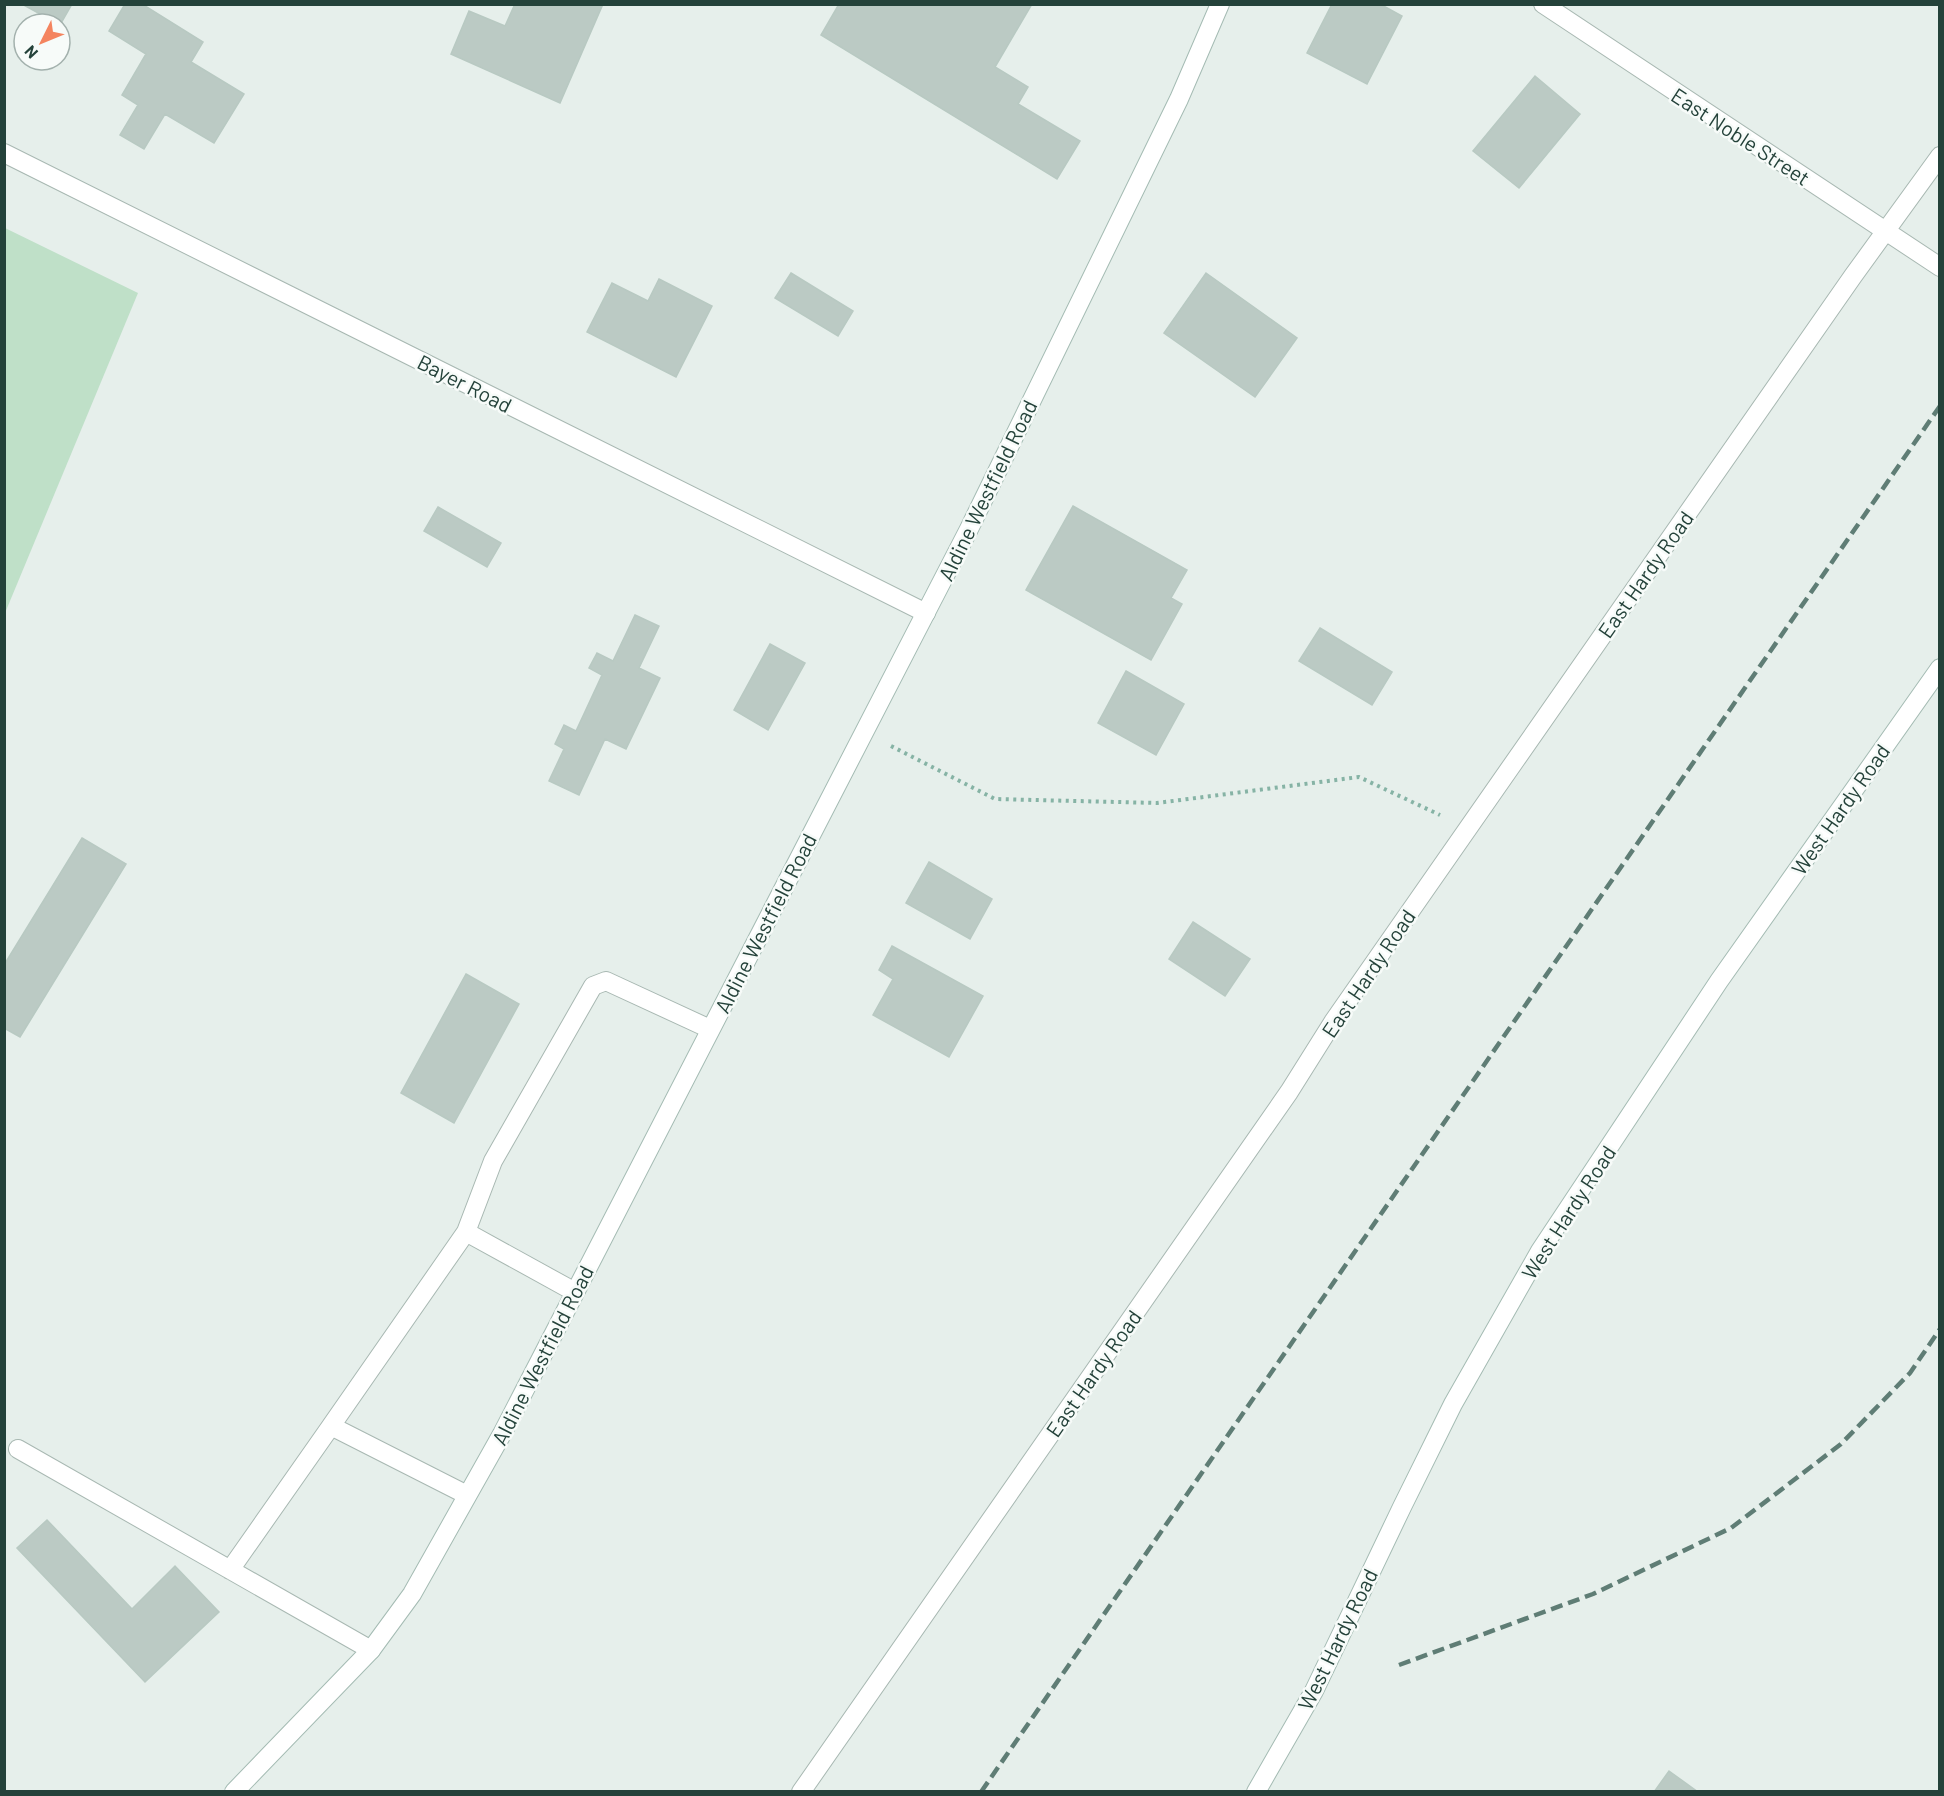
<svg xmlns="http://www.w3.org/2000/svg" width="1944" height="1796" font-family="Barlow,sans-serif">
<style>
.green{fill:#bfe0c8}
.building{fill:#bbcac4;stroke:#b8c9c2;stroke-width:1.5}
.lines{fill:none;stroke-linecap:round;stroke-linejoin:round}
.service-casing{stroke:#a8b8b2;stroke-width:20}
.minor-casing{stroke:#a8b8b2;stroke-width:20}
.secondary-casing{stroke:#a4bbb3;stroke-width:20}
.path{stroke:#86b3a5;stroke-width:4;stroke-dasharray:3 4.5;stroke-linecap:butt}
.service{stroke:#fff;stroke-width:18}
.minor{stroke:#fff;stroke-width:18}
.secondary{stroke:#fff;stroke-width:18}
.rail{stroke:#5f7d75;stroke-width:4.5;stroke-dasharray:12 6;stroke-linecap:butt}
.labels{text-anchor:middle;dominant-baseline:central;stroke-width:5;stroke-linejoin:round;paint-order:stroke}
.street-label{font-size:21px;fill:#24423a;stroke:#f7fbf9}
</style>
<rect width="100%" height="100%" fill="#e6efeb"/>
<path class="green" d="M 5,228 L 138,293 L 5,613 Z"/>
<path class="building" d="M 22,4 L 72,4 L 60,25 Z
M 125,4 L 142,4 L 203,42 L 191,62 L 244,94 L 214,143 L 165,114 L 144,149 L 120,135 L 138,105 L 122,95 L 146,54 L 109,31 Z
M 515,4 L 603,4 L 560,103 L 451,54 L 469,11 L 505,26 Z
M 839,4 L 1032,4 L 995,67 L 1028,87 L 1018,104 L 1080,141 L 1057,179 L 821,35 Z
M 1332,4 L 1380,4 L 1402,16 L 1367,84 L 1307,53 Z
M 1535,76 L 1580,114 L 1519,188 L 1473,151 Z
M 791,273 L 853,311 L 838,336 L 775,298 Z
M 1206,273 L 1297,338 L 1255,397 L 1164,333 Z
M 659,279 L 712,306 L 676,377 L 587,332 L 612,283 L 648,301 Z
M 1073,506 L 1187,570 L 1171,598 L 1182,604 L 1151,660 L 1026,590 Z
M 438,507 L 501,543 L 487,567 L 424,531 Z
M 635,615 L 659,626 L 639,668 L 660,678 L 626,749 L 605,739 L 579,795 L 549,781 L 564,749 L 555,744 L 564,725 L 576,731 L 602,675 L 589,668 L 597,653 L 613,661 Z
M 1320,628 L 1392,672 L 1372,705 L 1299,661 Z
M 770,644 L 805,663 L 768,730 L 734,710 Z
M 1126,671 L 1184,704 L 1156,755 L 1098,723 Z
M 82,838 L 126,864 L 20,1037 L 4,1028 L 4,965 Z
M 929,862 L 992,899 L 970,939 L 906,903 Z
M 1193,922 L 1250,959 L 1225,996 L 1169,959 Z
M 892,946 L 983,996 L 949,1057 L 873,1015 L 893,979 L 879,970 Z
M 466,974 L 519,1004 L 454,1123 L 401,1093 Z
M 47,1520 L 132,1609 L 175,1566 L 219,1612 L 145,1682 L 17,1548 Z
M 1669,1771 L 1698,1792 L 1654,1792 Z"/>
<g class="lines">
<defs>
<path id="service" d="M 466,1232 L 493,1161 L 593,986 L 606,981 L 710,1029
M 331,1426 L 466,1232 L 575,1292
M 18,1449 L 371,1650
M 230,1570 L 331,1426 L 467,1495"/>
<path id="minor" d="M 1543,4 L 1940,267
M 4,153 L 926,613
M 801,1792 L 1289,1092 L 1333,1022 L 1853,276 L 1940,156"/>
<path id="secondary" d="M 234,1792 L 371,1650 L 412,1594 L 502,1434 L 969,529 L 1179,99 L 1220,4
M 1256,1792 L 1314,1691 L 1402,1507 L 1453,1404 L 1540,1251 L 1719,981 L 1940,668"/>
</defs>
<use href="#service" class="service-casing"/>
<use href="#minor" class="minor-casing"/>
<use href="#secondary" class="secondary-casing"/>
<path class="path" d="M 891,746 L 995,799 L 1157,803 L 1359,777 L 1440,815"/>
<use href="#service" class="service"/>
<use href="#minor" class="minor"/>
<use href="#secondary" class="secondary"/>
<path class="rail" d="M 1399,1665 L 1593,1594 L 1731,1528 L 1841,1444 L 1910,1373 L 1940,1329
M 981,1792 L 1940,406"/>
</g>
<g class="labels">
<g class="street-label">
<text transform="translate(1741 136) rotate(33)">East Noble Street</text>
<text transform="translate(465 383) rotate(27)">Bayer Road</text>
<text transform="translate(987 490) rotate(-64)">Aldine Westfield Road</text>
<text transform="translate(1645 574) rotate(-55)">East Hardy Road</text>
<text transform="translate(1840 809) rotate(-55)">West Hardy Road</text>
<text transform="translate(765 923) rotate(-63)">Aldine Westfield Road</text>
<text transform="translate(1368 973) rotate(-56)">East Hardy Road</text>
<text transform="translate(1568 1212) rotate(-57)">West Hardy Road</text>
<text transform="translate(542 1355) rotate(-63)">Aldine Westfield Road</text>
<text transform="translate(1093 1373) rotate(-55)">East Hardy Road</text>
<text transform="translate(1337 1639) rotate(-64)">West Hardy Road</text>
</g>
</g>
<rect width="1944" height="1796" fill="none" stroke="#24423a" stroke-width="12"/>
<g transform="translate(42 42) rotate(227)"><circle r="28" fill="#f7fbf9" stroke="#a3b1ad" stroke-width="1.5"/>
<path d="M0-4.5L10 22L0 15L-10 22Z" fill="#f4845f"/>
<text y="-9" font-size="16" font-weight="bold" text-anchor="middle" fill="#24423a">N</text>
</g>
</svg>
